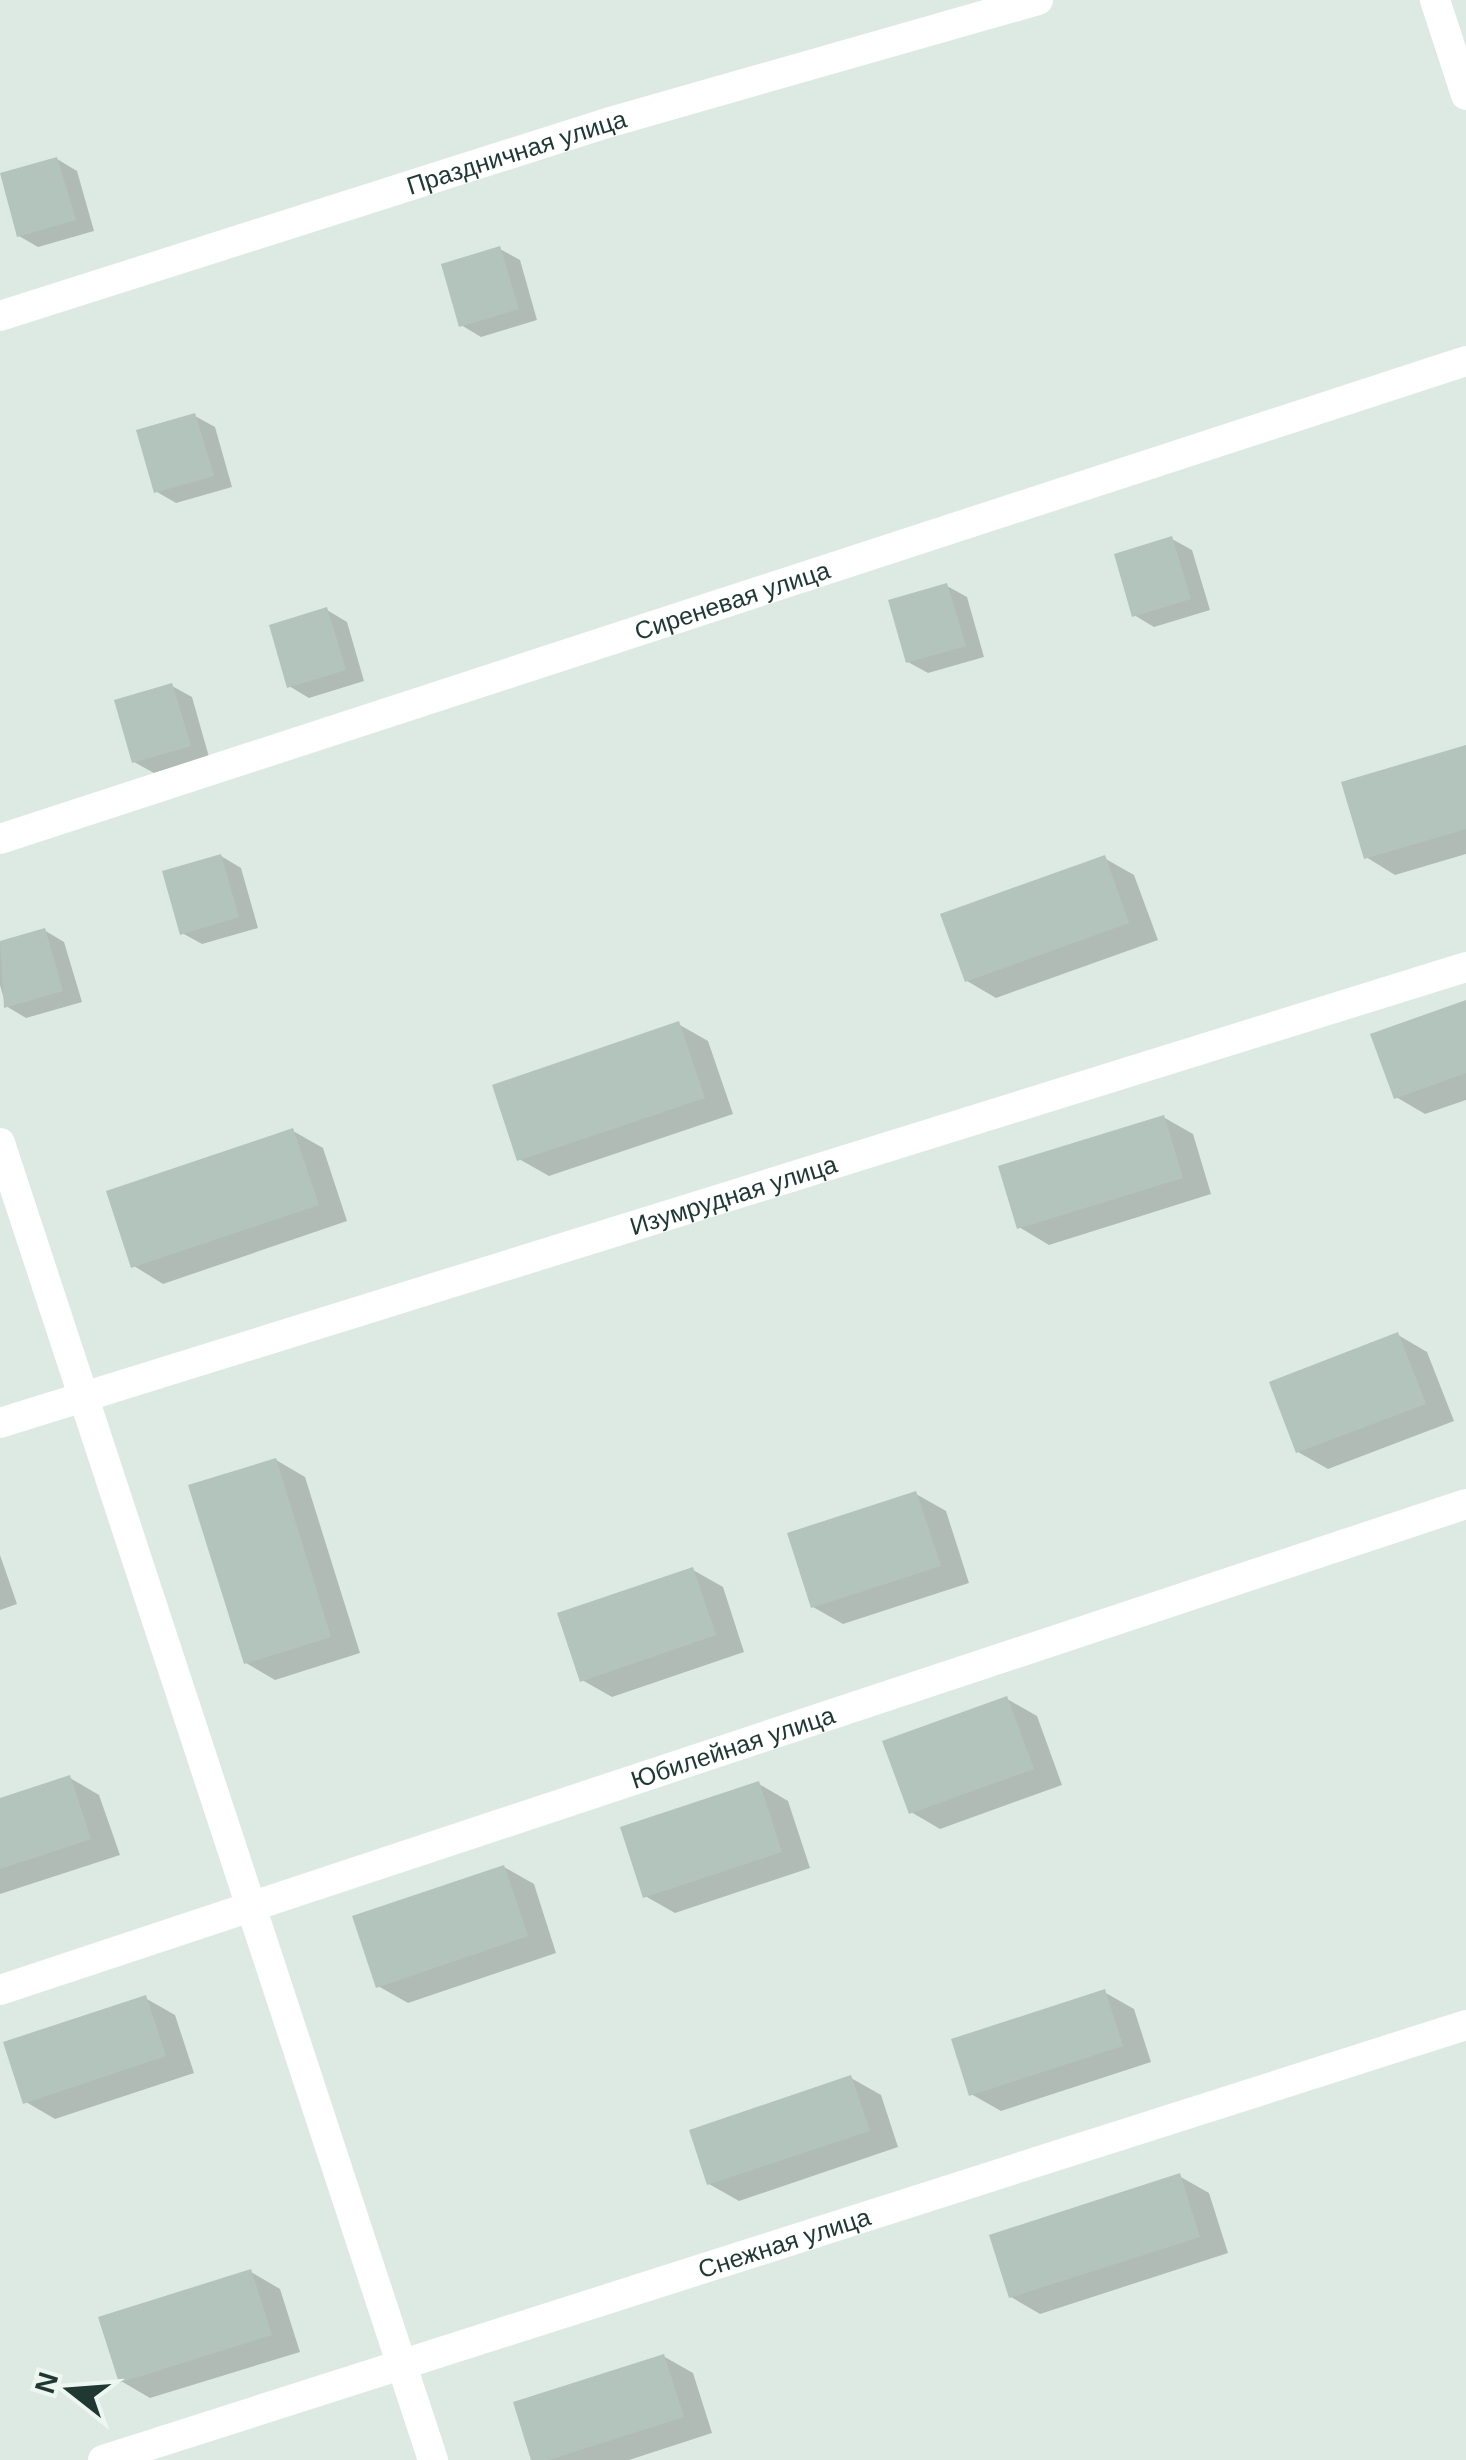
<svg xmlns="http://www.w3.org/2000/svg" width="1466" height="2460" font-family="Arial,sans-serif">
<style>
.shadow{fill:#0003}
.building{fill:#b3c4bd}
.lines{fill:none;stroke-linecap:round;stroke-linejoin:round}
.minor{stroke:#fff;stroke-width:30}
.labels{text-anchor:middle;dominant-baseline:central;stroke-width:9;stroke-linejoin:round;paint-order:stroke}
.street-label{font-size:25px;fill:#1f3932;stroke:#eef6f2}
</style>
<rect width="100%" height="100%" fill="#ddeae4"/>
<path class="shadow" d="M 57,159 L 77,171 L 94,231 L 38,247 L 19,236 Z
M 500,249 L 520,260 L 537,320 L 481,337 L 461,325 Z
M 195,416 L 215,427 L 232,487 L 176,503 L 157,492 Z
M 1172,539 L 1192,550 L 1210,610 L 1154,627 L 1134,615 Z
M 947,586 L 967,597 L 984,657 L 928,673 L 908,662 Z
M 327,610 L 347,622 L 364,681 L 309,698 L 289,686 Z
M 172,686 L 192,697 L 209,757 L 154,773 L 134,762 Z
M 1466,748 L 1466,854 L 1395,875 L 1366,857 Z
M 221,856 L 241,868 L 258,928 L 202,944 L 182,933 Z
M 1104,858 L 1134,875 L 1158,940 L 996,998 L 967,981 Z
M 44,930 L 64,942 L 82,1002 L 26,1018 L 6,1006 L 0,985 L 0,943 Z
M 1466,1002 L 1466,1100 L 1425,1114 L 1396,1097 Z
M 678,1024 L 708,1041 L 733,1114 L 549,1176 L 519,1159 Z
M 1163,1117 L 1193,1134 L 1211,1194 L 1049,1245 L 1019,1227 Z
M 293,1131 L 323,1148 L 347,1221 L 163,1284 L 134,1266 Z
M 1398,1335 L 1427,1352 L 1454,1421 L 1328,1469 L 1298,1452 Z
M 276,1460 L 305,1477 L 360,1653 L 275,1680 L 246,1663 Z
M 916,1494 L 946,1511 L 969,1583 L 843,1624 L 813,1607 Z
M 0,1555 L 17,1604 L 0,1610 Z
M 693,1570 L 723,1587 L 744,1652 L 612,1697 L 582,1680 Z
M 1007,1699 L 1037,1716 L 1062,1785 L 940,1829 L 911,1812 Z
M 70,1778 L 99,1795 L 120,1855 L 0,1894 L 0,1800 Z
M 759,1784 L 788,1801 L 810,1868 L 675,1913 L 645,1896 Z
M 504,1867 L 534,1884 L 556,1953 L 408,2003 L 378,1986 Z
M 1104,1992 L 1134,2009 L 1151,2062 L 1001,2111 L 971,2094 Z
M 145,1998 L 175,2015 L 194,2073 L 55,2119 L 26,2102 Z
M 851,2078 L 881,2095 L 898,2147 L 739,2201 L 709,2184 Z
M 1179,2176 L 1209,2193 L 1228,2253 L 1040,2314 L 1011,2297 Z
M 251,2272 L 280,2289 L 300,2352 L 150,2398 L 121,2381 Z
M 663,2356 L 693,2373 L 712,2433 L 629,2460 L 534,2460 Z"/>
<path class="building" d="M 57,157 L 76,220 L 17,237 L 0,173 Z
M 500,246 L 519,309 L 459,327 L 441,264 Z
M 195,413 L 214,476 L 154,493 L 136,430 Z
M 1172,536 L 1191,599 L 1132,617 L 1114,554 Z
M 947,583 L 966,646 L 906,663 L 888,600 Z
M 327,607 L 346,670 L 287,688 L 269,625 Z
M 172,683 L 191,746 L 132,763 L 114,700 Z
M 1466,745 L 1466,829 L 1364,859 L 1341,782 Z
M 221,854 L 239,917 L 180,935 L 162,871 Z
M 1105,855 L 1129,923 L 965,982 L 940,914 Z
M 45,928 L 63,991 L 4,1008 L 0,941 Z
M 1466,1000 L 1466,1073 L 1394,1099 L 1370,1034 Z
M 679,1021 L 705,1098 L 517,1161 L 492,1085 Z
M 1164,1115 L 1183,1178 L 1017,1229 L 998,1166 Z
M 293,1128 L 319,1205 L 131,1268 L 106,1191 Z
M 1398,1332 L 1426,1404 L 1296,1453 L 1269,1382 Z
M 276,1458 L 331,1637 L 244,1664 L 188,1485 Z
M 916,1491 L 941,1566 L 811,1608 L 787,1533 Z
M 693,1567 L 716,1635 L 580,1682 L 557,1613 Z
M 1007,1696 L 1034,1769 L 909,1814 L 882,1741 Z
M 70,1775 L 91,1839 L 0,1869 L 0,1798 Z
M 759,1781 L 782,1852 L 643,1898 L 620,1827 Z
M 504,1865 L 528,1936 L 376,1988 L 352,1916 Z
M 1105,1989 L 1123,2046 L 969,2096 L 951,2039 Z
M 146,1995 L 166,2056 L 23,2104 L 3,2042 Z
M 851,2075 L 870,2131 L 707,2185 L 689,2130 Z
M 1180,2173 L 1200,2237 L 1009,2298 L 989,2235 Z
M 251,2269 L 272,2335 L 119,2383 L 98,2317 Z
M 664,2354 L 684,2417 L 549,2460 L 531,2460 L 513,2402 Z"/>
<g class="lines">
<g class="minor">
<path d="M 1435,0 L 1466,95"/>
<path id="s1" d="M 0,316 L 607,123 L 1038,0"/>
<path id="s2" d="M 0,839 L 1466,361"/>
<path d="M 0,1143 L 433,2460"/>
<path id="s3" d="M 0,1423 L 1466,967"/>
<path id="s4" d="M 0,1990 L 1466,1504"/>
<path id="s5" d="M 103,2460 L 1466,2025"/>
</g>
</g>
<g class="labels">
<g class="street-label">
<text stroke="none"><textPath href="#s1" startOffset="542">Праздничная улица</textPath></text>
<text stroke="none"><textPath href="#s2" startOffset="770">Сиреневая улица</textPath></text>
<text stroke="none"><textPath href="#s3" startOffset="768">Изумрудная улица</textPath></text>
<text stroke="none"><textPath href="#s4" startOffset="772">Юбилейная улица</textPath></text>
<text stroke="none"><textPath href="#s5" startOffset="715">Снежная улица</textPath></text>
</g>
</g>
<g transform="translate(70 2390) rotate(287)" stroke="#eef6f2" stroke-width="8" paint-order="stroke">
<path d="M0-8L18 38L0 25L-18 38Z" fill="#1f3932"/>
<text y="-15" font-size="28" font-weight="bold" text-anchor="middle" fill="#1f3932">N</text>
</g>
</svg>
